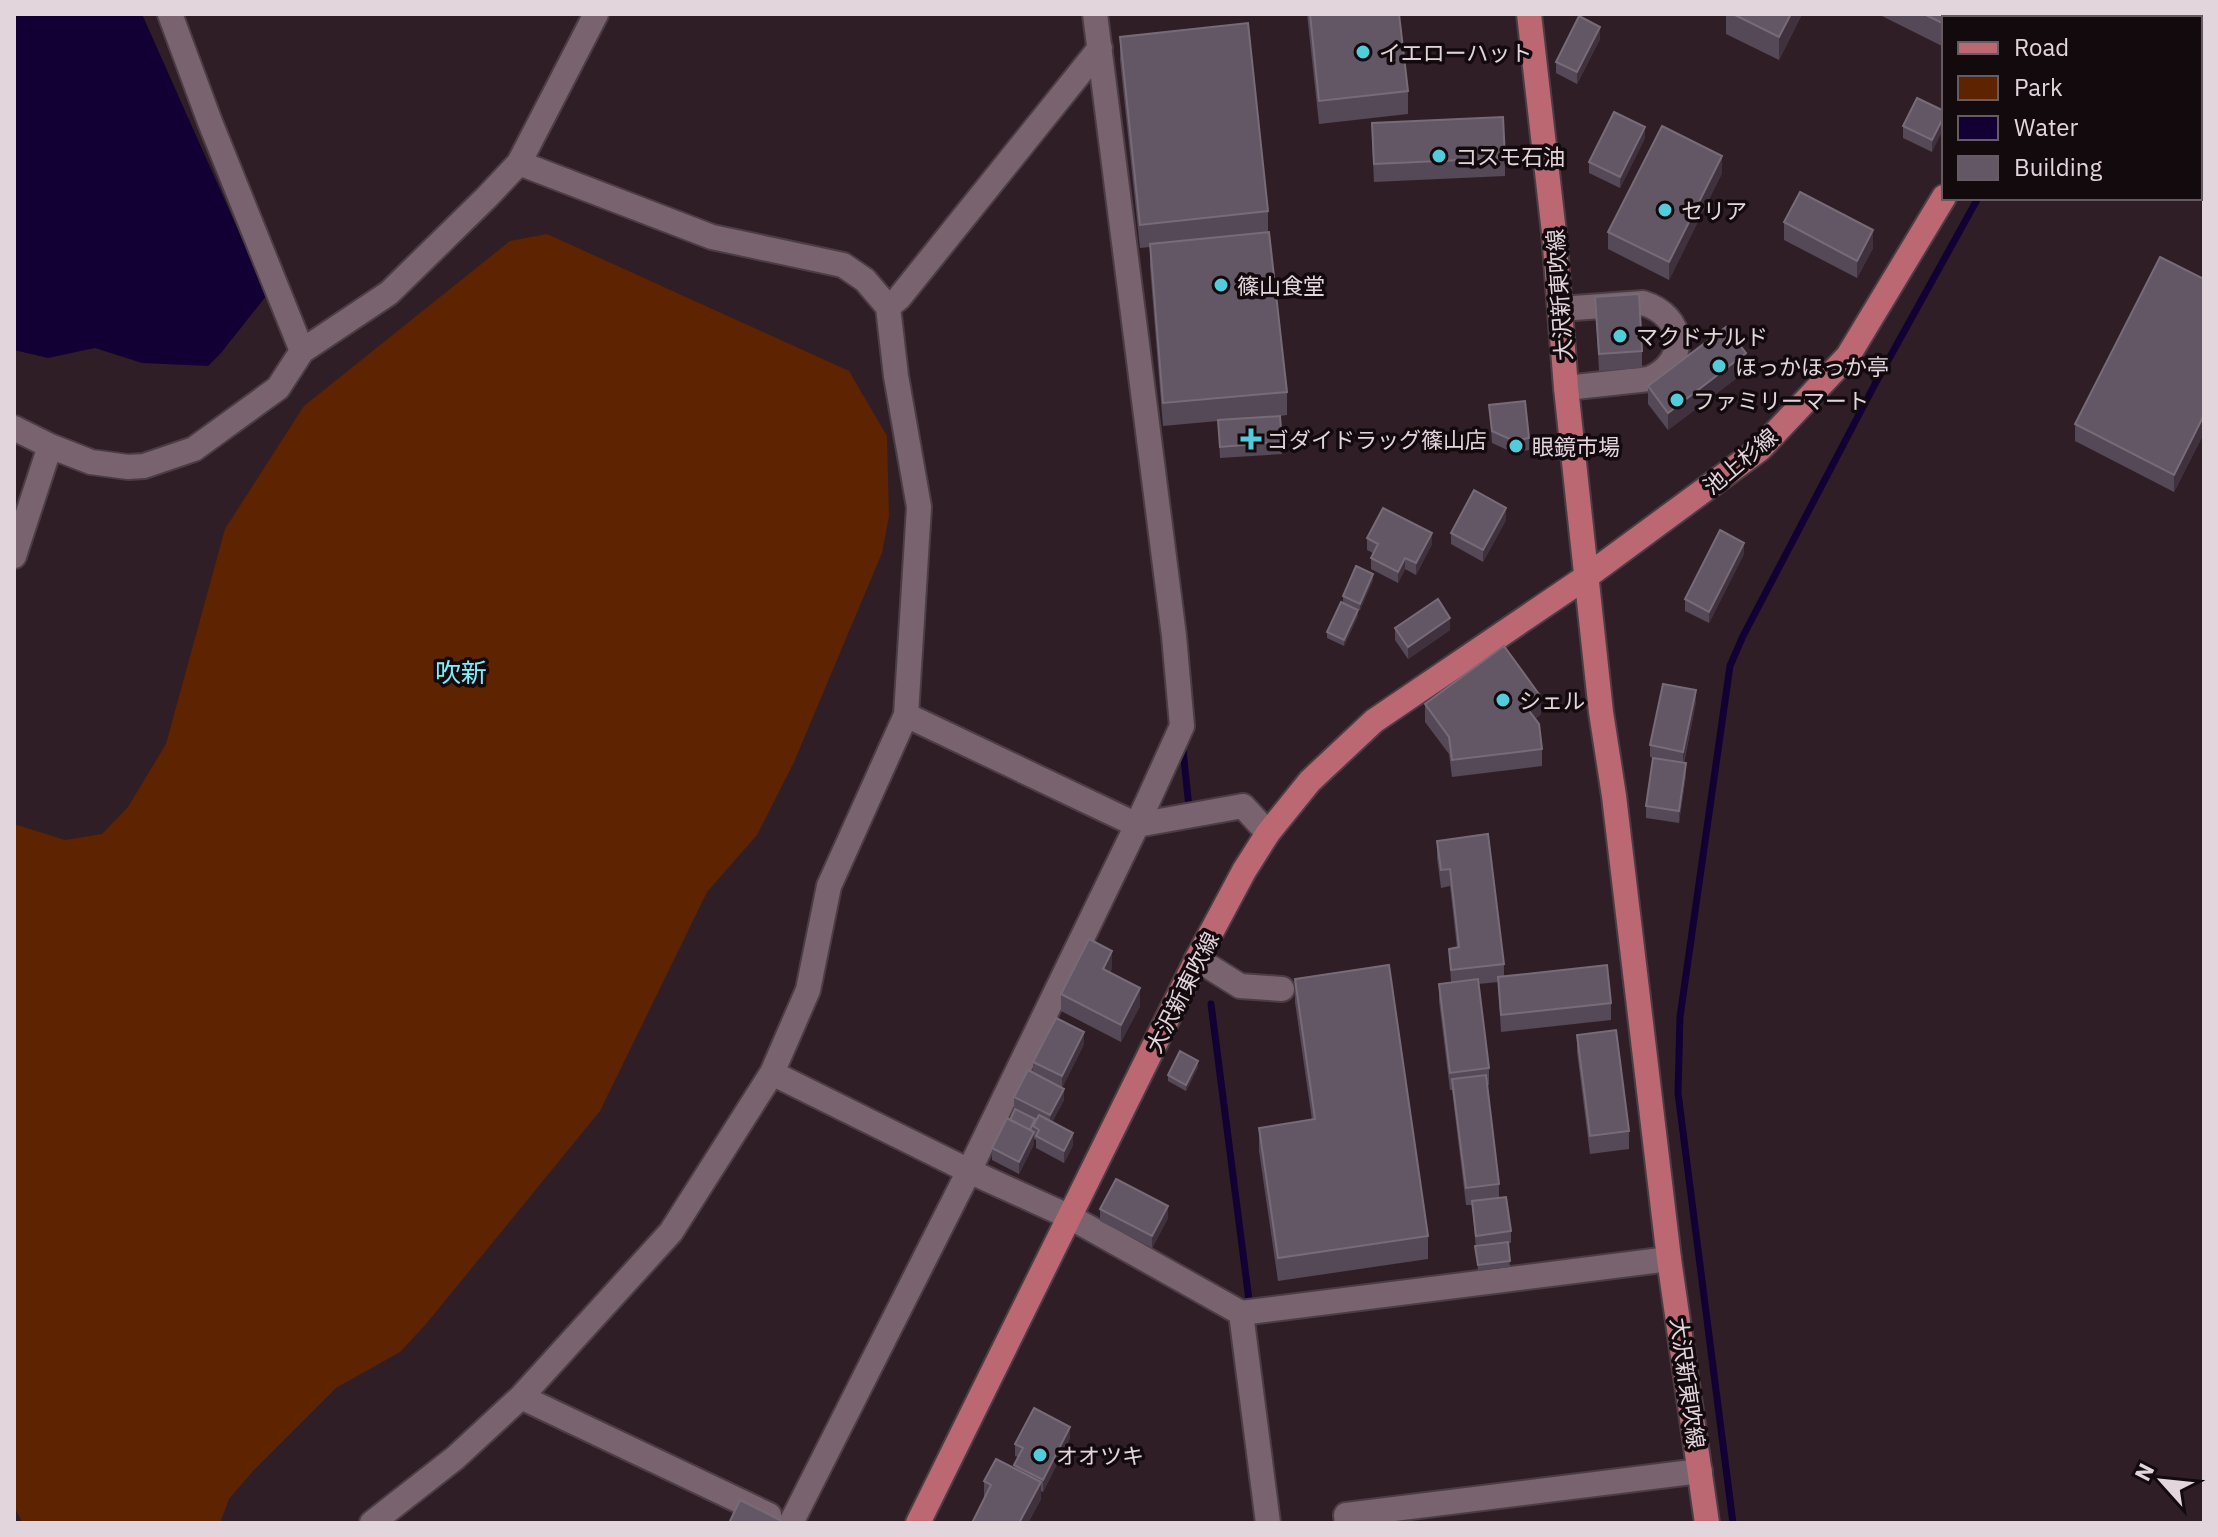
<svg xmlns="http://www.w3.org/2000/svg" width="2218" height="1537" font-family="'IBM Plex Sans','Noto Sans JP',sans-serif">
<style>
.green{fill:#5e2301}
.water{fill:#120035}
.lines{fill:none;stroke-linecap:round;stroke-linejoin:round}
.stream{stroke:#120035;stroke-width:7}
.minor-casing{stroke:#4c3d45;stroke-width:28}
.major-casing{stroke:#4c3d45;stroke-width:28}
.minor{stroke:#79636e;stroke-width:24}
.major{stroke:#bb6873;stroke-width:24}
.wall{fill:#554857}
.shaded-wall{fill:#40313e}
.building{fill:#645765;stroke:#786b78;stroke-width:2}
.poi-dot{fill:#52cbda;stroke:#130a0e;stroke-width:3}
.labels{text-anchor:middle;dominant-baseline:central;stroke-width:7;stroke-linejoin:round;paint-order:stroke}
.poi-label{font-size:22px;fill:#e2d5db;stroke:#130a0e;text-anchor:start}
.street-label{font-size:22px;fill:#e2d5db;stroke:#130a0e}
.quarter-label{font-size:26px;fill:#83edfa;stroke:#130a0e}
</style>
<rect width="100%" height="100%" fill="#301e27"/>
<path class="green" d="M 547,234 L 849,371 L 887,436 L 889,516 L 882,553 L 794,762 L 757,835 L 707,892 L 600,1111 L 426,1324 L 400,1352 L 336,1388 L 253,1471 L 229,1499 L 220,1523 L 23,1523 L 14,1507 L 14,824 L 65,840 L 102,834 L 128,807 L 166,744 L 225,529 L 304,406 L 510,241 Z"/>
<path class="water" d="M 14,14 L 142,14 L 267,295 L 221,353 L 208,366 L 142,363 L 95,348 L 48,358 L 14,350 Z"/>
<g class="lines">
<path class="stream" d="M 2078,18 L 2081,14
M 1183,750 L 1189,807
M 1211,1004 L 1250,1308
M 1733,1523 L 1678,1093 L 1680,1017 L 1730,666 L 1743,636 L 1875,384 L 1978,198"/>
<defs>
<path id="minor" d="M 170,14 L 210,122 L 302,351
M 888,307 L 899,298 L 1100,48
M 1560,309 L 1643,303 C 1685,316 1690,361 1649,379 L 1566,388
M 14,428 L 50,446 L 91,462 L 128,467 L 144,466 L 194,449 L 278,388 L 302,351 L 389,293 L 487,197 L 519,163 L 596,14
M 14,556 L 50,446
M 906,715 L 1137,825 L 1243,806 L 1268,833
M 1197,959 L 1240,986 L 1282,989
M 772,1073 L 969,1171 L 1070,1217 L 1241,1313 L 1669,1259
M 1241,1313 L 1268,1523
M 521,1397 L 769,1515
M 372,1523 L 455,1458 L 521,1397 L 671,1232 L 772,1073 L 808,990 L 829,886 L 906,715 L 919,507 L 896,376 L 888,307 L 865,280 L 843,265 L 712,237 L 519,163
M 791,1523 L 969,1171 L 1137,825 L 1182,726 L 1174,636 L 1095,14
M 1347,1523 L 1346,1515 L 1700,1471"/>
<path id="major" d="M 1529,14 L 1554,233 L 1566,388 L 1601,712 L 1614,796 L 1669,1259 L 1707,1523
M 2048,18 L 2050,14
M 918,1523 L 1197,959 L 1244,871 L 1268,833 L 1310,781 L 1374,721 L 1586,577 L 1760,449 L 1848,356 L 1944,197"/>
</defs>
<use href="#minor" class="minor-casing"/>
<use href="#major" class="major-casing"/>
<use href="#minor" class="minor"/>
<use href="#major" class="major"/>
</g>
<path class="wall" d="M 1307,14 L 1399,14 L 1408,91 L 1408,114 L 1319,124 Z
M 1726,14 L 1802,14 L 1779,60 L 1726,34 Z
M 1878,14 L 1996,14 L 1994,18 L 1944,18 L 1944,47 Z
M 1120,37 L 1268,211 L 1268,232 L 1287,392 L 1287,415 L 1280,416 L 1282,454 L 1220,458 L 1218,421 L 1163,426 L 1150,267 L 1150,247 L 1140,248 L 1120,60 Z
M 1600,39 L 1577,84 L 1556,73 L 1556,62 Z
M 1944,111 L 1932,152 L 1903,138 L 1903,126 Z
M 1645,138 L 1620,188 L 1589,173 L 1589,162 Z
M 1372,140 L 1505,158 L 1505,176 L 1374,182 Z
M 1722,173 L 1669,280 L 1608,249 L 1608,232 Z
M 1784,222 L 1873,248 L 1857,278 L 1784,240 Z
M 2204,279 L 2204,433 L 2174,492 L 2075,441 L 2075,424 Z
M 1595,297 L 1642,351 L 1642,368 L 1599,371 Z
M 1746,371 L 1668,430 L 1648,404 L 1648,386 Z
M 1489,405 L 1529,438 L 1529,450 L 1514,453 L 1492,443 Z
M 1506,520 L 1483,562 L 1451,544 L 1451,533 Z
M 1367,538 L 1432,544 L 1416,575 L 1405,569 L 1398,583 L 1371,569 L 1371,558 L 1373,553 L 1367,550 Z
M 1744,554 L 1709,623 L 1685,611 L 1685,599 Z
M 1373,580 L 1360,610 L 1343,602 L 1343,596 Z
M 1358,616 L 1344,646 L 1327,638 L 1327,632 Z
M 1395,628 L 1450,630 L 1408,659 L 1395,640 Z
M 1696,702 L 1684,763 L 1686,775 L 1679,823 L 1646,818 L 1646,806 L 1664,760 L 1650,757 L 1650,745 Z
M 1425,704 L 1541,714 L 1535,719 L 1542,749 L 1542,766 L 1452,777 L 1449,754 L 1425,722 Z
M 1437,841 L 1504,964 L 1504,976 L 1611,1003 L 1611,1020 L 1501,1032 L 1498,982 L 1479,984 L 1489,1068 L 1489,1085 L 1487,1085 L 1499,1184 L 1499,1198 L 1511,1231 L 1511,1243 L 1508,1243 L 1510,1267 L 1478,1271 L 1472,1205 L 1466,1205 L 1452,1090 L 1450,1090 L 1439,1001 L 1439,984 L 1451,982 L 1449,949 L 1457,948 L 1450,886 L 1441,888 L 1437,858 Z
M 1112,968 L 1110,973 L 1140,1006 L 1121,1042 L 1061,1011 L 1061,994 Z
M 1295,979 L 1428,1236 L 1428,1259 L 1278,1281 L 1259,1151 L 1259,1128 L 1312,1120 L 1295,1002 Z
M 1577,1035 L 1629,1131 L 1629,1149 L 1590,1154 L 1577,1052 Z
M 1084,1044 L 1062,1088 L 1064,1100 L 1052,1122 L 1073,1145 L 1064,1163 L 1036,1148 L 1036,1140 L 1034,1139 L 1034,1144 L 1019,1174 L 992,1160 L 992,1148 L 1010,1120 L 1035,1119 L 1014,1108 L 1014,1097 L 1033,1073 L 1033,1062 Z
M 1198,1067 L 1186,1091 L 1168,1081 L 1168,1075 Z
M 1100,1209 L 1168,1218 L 1152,1248 L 1100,1221 Z
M 1070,1438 L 1043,1492 L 1041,1491 L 1041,1499 L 1028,1523 L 972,1523 L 984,1498 L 984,1481 L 1014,1468 L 1018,1457 L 1015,1456 L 1015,1444 Z"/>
<path class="shaded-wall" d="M 1791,14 L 1802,14 L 1779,60 L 1779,37 Z
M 1985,14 L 1996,14 L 1994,18 L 1983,18 Z
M 1600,27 L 1600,39 L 1577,84 L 1577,72 Z
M 1944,116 L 1944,128 L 1932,152 L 1932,140 Z
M 1645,127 L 1645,138 L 1620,188 L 1620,177 Z
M 1722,156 L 1722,173 L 1669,280 L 1669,262 Z
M 1873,230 L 1873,248 L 1857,278 L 1857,261 Z
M 1746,353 L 1746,371 L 1668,430 L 1668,413 Z
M 2204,415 L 2204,433 L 2174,492 L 2174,475 Z
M 1506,508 L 1506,520 L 1483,562 L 1483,550 Z
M 1432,533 L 1432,544 L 1416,575 L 1416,563 Z
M 1744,543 L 1744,554 L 1709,623 L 1709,612 Z
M 1405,558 L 1405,569 L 1398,583 L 1398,572 Z
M 1373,574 L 1373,580 L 1360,610 L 1360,604 Z
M 1358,610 L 1358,616 L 1344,646 L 1344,640 Z
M 1450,618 L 1450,630 L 1408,659 L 1408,647 Z
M 1696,690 L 1696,702 L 1683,764 L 1683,752 Z
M 1541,697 L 1541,714 L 1527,725 L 1527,708 Z
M 1686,763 L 1686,775 L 1679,823 L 1679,811 Z
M 1112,951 L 1112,968 L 1103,987 L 1103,969 Z
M 1140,988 L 1140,1006 L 1121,1042 L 1121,1025 Z
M 1084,1032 L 1084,1044 L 1062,1088 L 1062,1076 Z
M 1198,1061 L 1198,1067 L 1186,1091 L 1186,1085 Z
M 1064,1089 L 1064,1100 L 1050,1127 L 1050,1115 Z
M 1034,1132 L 1034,1144 L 1019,1174 L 1019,1162 Z
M 1073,1133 L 1073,1145 L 1064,1163 L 1064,1151 Z
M 1168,1206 L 1168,1218 L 1152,1248 L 1152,1236 Z
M 1070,1427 L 1070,1438 L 1043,1492 L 1043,1480 Z
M 1041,1482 L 1041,1499 L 1028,1523 L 1019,1523 Z"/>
<path class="building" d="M 1310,14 L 1399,14 L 1408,91 L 1319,101 Z
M 1733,14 L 1791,14 L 1779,37 Z
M 1924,14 L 1985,14 L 1983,18 L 1944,18 L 1944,24 Z
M 1579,16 L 1600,27 L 1577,72 L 1556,62 Z
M 1248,23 L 1268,211 L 1140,225 L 1120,37 Z
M 1917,98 L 1944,111 L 1944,116 L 1932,140 L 1903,126 Z
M 1614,112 L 1645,127 L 1620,177 L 1589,162 Z
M 1503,117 L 1505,158 L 1374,164 L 1372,123 Z
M 1662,126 L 1722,156 L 1669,262 L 1608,232 Z
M 1800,192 L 1873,230 L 1857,261 L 1784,222 Z
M 1269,232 L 1287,392 L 1163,403 L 1150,244 Z
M 2160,257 L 2204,279 L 2204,415 L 2174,475 L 2075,424 Z
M 1639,294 L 1642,351 L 1599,354 L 1595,297 Z
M 1726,327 L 1746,353 L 1668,413 L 1648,386 Z
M 1525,401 L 1529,438 L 1514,441 L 1492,431 L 1489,405 Z
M 1280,416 L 1282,442 L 1220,447 L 1218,420 Z
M 1474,490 L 1506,508 L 1483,550 L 1451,533 Z
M 1383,508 L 1432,533 L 1416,563 L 1405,558 L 1398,572 L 1371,558 L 1378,544 L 1367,538 Z
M 1720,530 L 1744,543 L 1709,612 L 1685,599 Z
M 1356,566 L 1373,574 L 1360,604 L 1343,596 Z
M 1438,599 L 1450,618 L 1408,647 L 1395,628 Z
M 1341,602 L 1358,610 L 1344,640 L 1327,632 Z
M 1504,646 L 1541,697 L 1527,708 L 1539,724 L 1542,749 L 1452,760 L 1449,737 L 1425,704 Z
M 1663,684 L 1696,690 L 1683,752 L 1650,745 Z
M 1653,758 L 1686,763 L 1679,811 L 1646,806 Z
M 1488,834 L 1504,964 L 1451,970 L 1449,949 L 1459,947 L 1450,869 L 1441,870 L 1437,841 Z
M 1089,939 L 1112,951 L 1103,969 L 1140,988 L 1121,1025 L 1061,994 Z
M 1389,965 L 1428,1236 L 1278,1258 L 1259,1128 L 1315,1119 L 1295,979 Z
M 1607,965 L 1611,1003 L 1501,1015 L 1498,977 Z
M 1478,979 L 1489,1068 L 1450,1073 L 1439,984 Z
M 1056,1018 L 1084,1032 L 1062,1076 L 1033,1062 Z
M 1616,1030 L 1629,1131 L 1590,1136 L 1577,1035 Z
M 1180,1051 L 1198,1061 L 1186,1085 L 1168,1075 Z
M 1028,1070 L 1064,1089 L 1050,1115 L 1014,1097 Z
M 1486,1075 L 1499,1184 L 1466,1188 L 1452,1079 Z
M 1015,1109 L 1035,1119 L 1030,1130 L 1010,1120 Z
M 1039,1115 L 1073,1133 L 1064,1151 L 1036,1136 L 1039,1130 L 1033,1126 Z
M 1007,1118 L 1034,1132 L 1019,1162 L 992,1148 Z
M 1116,1179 L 1168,1206 L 1152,1236 L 1100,1209 Z
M 1506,1197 L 1511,1231 L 1476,1236 L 1472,1201 Z
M 1508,1242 L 1510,1261 L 1478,1265 L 1475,1246 Z
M 1034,1408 L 1070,1427 L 1043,1480 L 1014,1465 L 1023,1448 L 1015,1444 Z
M 996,1459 L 1041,1482 L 1019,1523 L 972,1523 L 991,1485 L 984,1481 Z
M 740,1500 L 780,1520 L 779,1523 L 729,1523 Z"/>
<g class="poi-dot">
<circle cx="1363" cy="52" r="8"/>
<circle cx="1439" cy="156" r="8"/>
<circle cx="1665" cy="210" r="8"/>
<circle cx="1221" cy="285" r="8"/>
<circle cx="1620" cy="336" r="8"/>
<circle cx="1719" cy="366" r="8"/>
<circle cx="1677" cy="400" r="8"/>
<path d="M1247 427h8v8h8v8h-8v8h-8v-8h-8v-8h8z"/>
<circle cx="1516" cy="446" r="8"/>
<circle cx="1503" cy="700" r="8"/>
<circle cx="1040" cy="1455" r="8"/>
</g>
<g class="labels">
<g class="poi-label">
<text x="1379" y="52">イエローハット</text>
<text x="1455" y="156">コスモ石油</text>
<text x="1681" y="210">セリア</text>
<text x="1237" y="285">篠山食堂</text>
<text x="1636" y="336">マクドナルド</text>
<text x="1735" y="366">ほっかほっか亭</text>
<text x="1693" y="400">ファミリーマート</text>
<text x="1267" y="439">ゴダイドラッグ篠山店</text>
<text x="1532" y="446">眼鏡市場</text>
<text x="1519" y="700">シェル</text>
<text x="1056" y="1455">オオツキ</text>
</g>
<g class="street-label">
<text transform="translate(1559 295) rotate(-94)">大沢新東吹線</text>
<text transform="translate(1740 461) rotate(-40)">池上杉線</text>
<text transform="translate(1182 992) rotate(-63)">大沢新東吹線</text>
<text transform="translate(1688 1383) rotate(82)">大沢新東吹線</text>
</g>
<g class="quarter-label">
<text x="461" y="672">吹新</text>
</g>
</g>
<rect width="2218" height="1537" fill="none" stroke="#e2d5db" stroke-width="32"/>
<rect x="1942" y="16" width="260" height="184" fill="#130a0e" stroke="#665b60" stroke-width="2"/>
<rect x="1958" y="42" width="40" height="12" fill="#bb6873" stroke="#665b60" stroke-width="2"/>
<text x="2014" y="56" font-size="24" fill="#e2d5db">Road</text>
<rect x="1958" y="76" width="40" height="24" fill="#5e2301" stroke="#665b60" stroke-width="2"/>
<text x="2014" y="96" font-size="24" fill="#e2d5db">Park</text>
<rect x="1958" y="116" width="40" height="24" fill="#120035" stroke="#665b60" stroke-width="2"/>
<text x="2014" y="136" font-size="24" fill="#e2d5db">Water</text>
<rect x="1958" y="156" width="40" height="24" fill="#645765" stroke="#665b60" stroke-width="2"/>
<text x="2014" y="176" font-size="24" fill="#e2d5db">Building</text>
<g transform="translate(2162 1481) rotate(297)" stroke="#130a0e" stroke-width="6" paint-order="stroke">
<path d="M0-6L14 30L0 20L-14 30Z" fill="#e2d5db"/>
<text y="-12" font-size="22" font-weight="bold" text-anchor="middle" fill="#e2d5db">N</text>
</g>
</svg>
